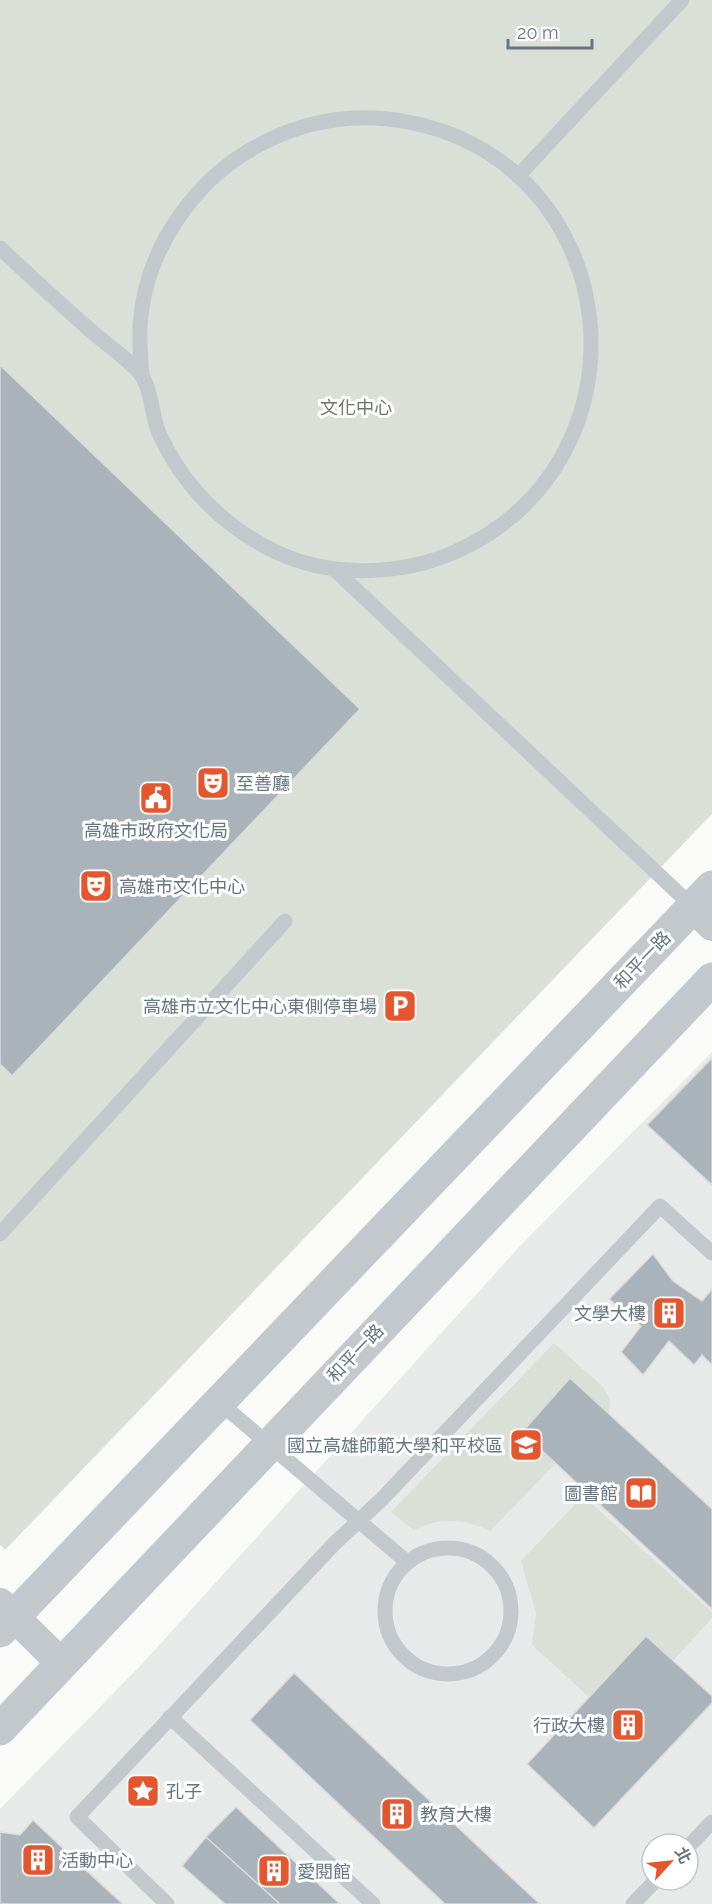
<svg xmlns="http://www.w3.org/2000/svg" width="712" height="1904" font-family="Raleway,'Noto Sans TC',sans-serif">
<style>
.built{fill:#e8e9e9;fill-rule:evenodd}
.green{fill:#dadfd7}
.building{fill:#aab3b9;stroke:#dcdcda;stroke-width:1.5}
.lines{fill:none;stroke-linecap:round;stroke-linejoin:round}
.service{stroke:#c3c8cc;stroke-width:15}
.minor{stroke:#c3c8cc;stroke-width:30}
.tertiary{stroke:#c3c8cc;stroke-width:33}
.labels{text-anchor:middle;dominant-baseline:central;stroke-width:6;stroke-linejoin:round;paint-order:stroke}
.park-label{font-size:18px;fill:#687a64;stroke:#fff}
.poi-label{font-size:18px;fill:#657683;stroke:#fff;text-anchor:start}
.street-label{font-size:18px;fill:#657683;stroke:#fff}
</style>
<rect width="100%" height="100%" fill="#fafaf8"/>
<path class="built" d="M 712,1052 L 712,1904 L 0,1904 L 0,1809 L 142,1664 L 520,1246 ZM 652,1844 L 688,1844 L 688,1880 L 652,1880 Z"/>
<path class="green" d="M 0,0 L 712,0 L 712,814 L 5,1550 L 0,1545 Z
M 554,1343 L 602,1386 L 610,1399 L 609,1414 L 570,1379 L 556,1463 L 490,1531 C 465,1519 439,1517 414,1530 L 391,1512 Z
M 583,1496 L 712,1612 L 712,1618 L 673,1661 L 646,1637 L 589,1697 L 532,1645 L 536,1613 L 521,1561 Z"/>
<path class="building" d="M 0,365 L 360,709 L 12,1076 L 0,1064 Z
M 712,1058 L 712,1185 L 647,1125 Z
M 653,1254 L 673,1281 L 702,1301 L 712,1289 L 712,1365 L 702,1355 L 694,1365 L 669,1341 L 643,1375 L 621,1352 L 641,1326 L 609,1299 Z
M 570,1378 L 712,1509 L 712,1609 L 522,1432 Z
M 646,1636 L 712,1696 L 712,1703 L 594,1828 L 527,1764 Z
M 294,1673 L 500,1867 L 540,1904 L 445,1904 L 309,1776 L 250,1720 Z
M 236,1807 L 340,1904 L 280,1904 L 206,1837 Z
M 33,1820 L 103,1886 L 123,1904 L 0,1904 L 0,1832 L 20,1835 Z
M 206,1837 L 280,1904 L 225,1904 L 182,1866 Z"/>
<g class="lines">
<path class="service" d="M 518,176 L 682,0
M 0,248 C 30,276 59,303 90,330 C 106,344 125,357 139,372 C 152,387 151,415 159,433 C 183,486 224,527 276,552 C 331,578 402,576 457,551 C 658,459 626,164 408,122 C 356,112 306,120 259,145 C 194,179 144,251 140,327 C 139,343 141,359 142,375
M 334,569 L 693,907
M 0,1234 L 285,921
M 219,1402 L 407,1562
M385 1611a63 63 0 1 1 126 0a63 63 0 1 1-126 0Z
M 170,1717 L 373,1904
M 688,1847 L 712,1822
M 167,1904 L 77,1817 L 333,1545 L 382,1499 L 660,1206 L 712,1253
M 633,1904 L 656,1880"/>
<path class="minor" d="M 693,907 L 712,926
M 0,1603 L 61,1663"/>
<path class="tertiary" d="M 0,1631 L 712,887
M 0,1729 L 712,979"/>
</g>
<defs>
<symbol id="theatre-square" viewBox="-11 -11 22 22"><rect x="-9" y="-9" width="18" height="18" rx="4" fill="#e4572e" stroke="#fff"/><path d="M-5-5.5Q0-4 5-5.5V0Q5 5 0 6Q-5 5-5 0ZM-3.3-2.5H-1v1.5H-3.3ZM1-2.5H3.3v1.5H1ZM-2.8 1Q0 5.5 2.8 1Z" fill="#fff"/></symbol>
<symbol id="civic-square" viewBox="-11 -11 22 22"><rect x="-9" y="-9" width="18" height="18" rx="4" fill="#e4572e" stroke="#fff"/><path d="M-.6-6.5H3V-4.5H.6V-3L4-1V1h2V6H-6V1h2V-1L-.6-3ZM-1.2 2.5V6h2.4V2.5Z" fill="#fff"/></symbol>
<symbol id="parking-square" viewBox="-11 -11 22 22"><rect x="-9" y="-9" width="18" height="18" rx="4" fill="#e4572e" stroke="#fff"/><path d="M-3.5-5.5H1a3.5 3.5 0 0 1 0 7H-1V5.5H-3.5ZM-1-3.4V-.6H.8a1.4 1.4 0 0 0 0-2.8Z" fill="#fff"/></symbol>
<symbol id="building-square" viewBox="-11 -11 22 22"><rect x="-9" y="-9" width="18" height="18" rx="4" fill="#e4572e" stroke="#fff"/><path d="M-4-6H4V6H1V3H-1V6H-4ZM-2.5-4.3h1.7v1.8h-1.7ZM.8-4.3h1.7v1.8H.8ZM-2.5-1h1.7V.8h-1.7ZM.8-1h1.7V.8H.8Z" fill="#fff"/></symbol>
<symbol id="university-square" viewBox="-11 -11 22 22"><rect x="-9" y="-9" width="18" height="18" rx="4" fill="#e4572e" stroke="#fff"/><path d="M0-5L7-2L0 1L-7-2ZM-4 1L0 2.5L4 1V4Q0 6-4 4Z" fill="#fff"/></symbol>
<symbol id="library-square" viewBox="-11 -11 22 22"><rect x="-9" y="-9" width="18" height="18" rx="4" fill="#e4572e" stroke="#fff"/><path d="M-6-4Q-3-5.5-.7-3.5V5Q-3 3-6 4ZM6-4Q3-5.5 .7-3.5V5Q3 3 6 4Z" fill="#fff"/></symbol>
<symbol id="sight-square" viewBox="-11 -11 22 22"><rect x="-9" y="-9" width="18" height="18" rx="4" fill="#e4572e" stroke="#fff"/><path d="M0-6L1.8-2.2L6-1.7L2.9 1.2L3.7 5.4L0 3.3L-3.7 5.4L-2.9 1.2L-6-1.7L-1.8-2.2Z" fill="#fff"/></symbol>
</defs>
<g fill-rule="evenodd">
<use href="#theatre-square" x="194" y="764" width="38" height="38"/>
<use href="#civic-square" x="137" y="779" width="38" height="38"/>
<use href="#theatre-square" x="77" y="867" width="38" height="38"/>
<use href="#parking-square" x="381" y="987" width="38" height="38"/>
<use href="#building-square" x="650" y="1294" width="38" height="38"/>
<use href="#university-square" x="507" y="1426" width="38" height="38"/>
<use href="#library-square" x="622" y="1474" width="38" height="38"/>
<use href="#building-square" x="609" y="1706" width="38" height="38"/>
<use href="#sight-square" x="124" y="1772" width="38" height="38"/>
<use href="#building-square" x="378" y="1795" width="38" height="38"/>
<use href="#building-square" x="19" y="1841" width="38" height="38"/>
<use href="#building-square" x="255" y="1852" width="38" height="38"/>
</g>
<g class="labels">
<g class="park-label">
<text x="356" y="407">文化中心</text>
</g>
<g class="poi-label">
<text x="236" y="783">至善廳</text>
<text x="156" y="830" text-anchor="middle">高雄市政府文化局</text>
<text x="119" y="886">高雄市文化中心</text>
<text x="377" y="1006" text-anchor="end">高雄市立文化中心東側停車場</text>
<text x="646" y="1313" text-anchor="end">文學大樓</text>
<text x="503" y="1445" text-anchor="end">國立高雄師範大學和平校區</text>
<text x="618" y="1493" text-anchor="end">圖書館</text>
<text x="605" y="1725" text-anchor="end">行政大樓</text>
<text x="166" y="1791">孔子</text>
<text x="420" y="1814">教育大樓</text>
<text x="61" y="1860">活動中心</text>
<text x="297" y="1871">愛閱館</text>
</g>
<g class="street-label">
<text transform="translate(642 960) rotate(-46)">和平一路</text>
<text transform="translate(355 1353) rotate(-46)">和平一路</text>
</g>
</g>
<g transform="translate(670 1862) rotate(63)"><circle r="28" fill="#ffffff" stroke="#c1c8cd" stroke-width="1.5"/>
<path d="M0-4.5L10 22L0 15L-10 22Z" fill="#e4572e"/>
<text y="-9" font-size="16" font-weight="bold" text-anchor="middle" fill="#657683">北</text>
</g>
<path d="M508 39v9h84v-9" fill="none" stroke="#657683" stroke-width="3"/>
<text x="517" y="39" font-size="18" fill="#657683" stroke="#ffffff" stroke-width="4.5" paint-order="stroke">20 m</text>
</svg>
